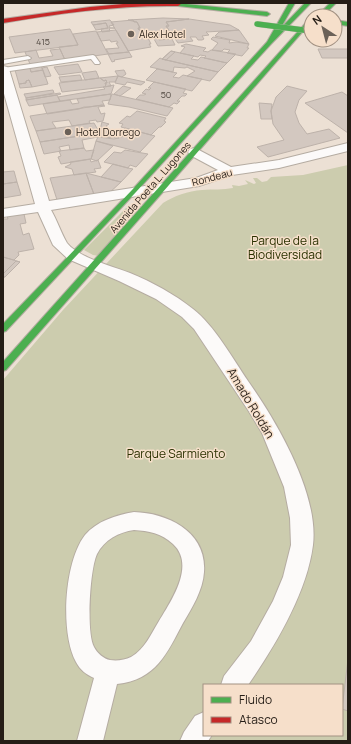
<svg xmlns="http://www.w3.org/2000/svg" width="351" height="744" font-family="Manrope,sans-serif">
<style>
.green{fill:#ccccae;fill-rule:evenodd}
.building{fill:#d3c8c0;stroke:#bdb2aa}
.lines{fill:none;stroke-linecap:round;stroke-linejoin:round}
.lane-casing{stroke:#b5aca2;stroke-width:2}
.street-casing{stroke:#b5aca2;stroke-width:2}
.fast-casing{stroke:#b5aca2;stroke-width:2}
.jam-casing{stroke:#b5aca2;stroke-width:2}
.lane{fill:#fcfaf9;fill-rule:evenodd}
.street{fill:#fcfaf9;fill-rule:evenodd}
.fast{fill:#4caf50;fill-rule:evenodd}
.jam{fill:#c62828;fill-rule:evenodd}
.fast-bridge-casing{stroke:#c3b7b1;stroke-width:6;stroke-linecap:butt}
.fast-bridge{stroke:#4caf50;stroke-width:5.5}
.poi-dot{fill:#6b6158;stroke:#f6dfca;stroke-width:1.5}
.labels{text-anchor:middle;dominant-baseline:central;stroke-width:3;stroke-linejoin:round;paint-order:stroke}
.far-number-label{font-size:9px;fill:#504840}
.far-poi-label{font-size:10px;fill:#251d16;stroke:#f6dfca;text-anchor:start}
.far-street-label{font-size:10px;fill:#251d16;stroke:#f6dfca}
.park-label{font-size:12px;fill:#2a3100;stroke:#f6dfca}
.street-label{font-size:12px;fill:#251d16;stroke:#f6dfca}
</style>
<rect width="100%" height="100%" fill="#ece0d4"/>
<path class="green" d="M 348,165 L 348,741 L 3,741 L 3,380 L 63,310 L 163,203 C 174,196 188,191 202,190 C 213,189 223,190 233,188 L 232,185 L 239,186 L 248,184 L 245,180 L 254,184 L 256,183 L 253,178 L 257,178 L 262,182 L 267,181 L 271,177 L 303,175 ZM 204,685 L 342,685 L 342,735 L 204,735 Z
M 126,208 L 135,211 L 99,256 L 93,255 L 84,250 Z"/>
<path class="building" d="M 163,18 L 189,19 L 166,22 L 169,26 L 166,26 L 173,36 L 148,39 L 145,38 L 142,30 L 139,30 L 138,28 L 140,28 L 137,22 L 128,20 Z
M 189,19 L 230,25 L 239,30 L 206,32 L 209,35 L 202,36 L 204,39 L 202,40 L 198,40 L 196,37 L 190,37 L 193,41 L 178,43 L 166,26 L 169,26 L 166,22 Z
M 110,20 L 114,25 L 109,26 L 110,28 L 115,28 L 109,28 L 110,31 L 102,32 L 101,29 L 108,28 L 106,23 L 93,25 L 91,22 Z
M 133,20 L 134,22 L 137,22 L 140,28 L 138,28 L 139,30 L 142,30 L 145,38 L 148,38 L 151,44 L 149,44 L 151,47 L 128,51 L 111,22 Z
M 106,23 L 108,28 L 96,30 L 93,25 Z
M 70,29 L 78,45 L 15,53 L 9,37 Z
M 116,30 L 129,52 L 109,54 L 106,49 L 119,48 L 116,43 L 118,43 L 117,41 L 111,42 L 110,40 L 101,41 L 97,32 Z
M 239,30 L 249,44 L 215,36 L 219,32 Z
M 96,31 L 108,54 L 65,60 L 59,47 L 78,45 L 73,34 Z
M 167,37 L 171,37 L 175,45 L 158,46 L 154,39 L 157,38 L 159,40 L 169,39 Z
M 213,37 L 230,40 L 229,43 L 236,42 L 249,44 L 247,48 L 249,48 L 242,56 L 227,53 L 230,50 L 224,49 L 222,51 L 212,50 L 218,43 L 211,39 Z
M 186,44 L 206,48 L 203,51 L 208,52 L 211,50 L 236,54 L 227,63 L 204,58 L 206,56 L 200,55 L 198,57 L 180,53 L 185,47 L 181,46 Z
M 60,49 L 65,60 L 30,64 L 25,52 L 36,50 L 39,58 L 53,56 L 50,50 Z
M 318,49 L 348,49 L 348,58 L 322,58 Z
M 171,51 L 175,52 L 166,60 L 162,59 Z
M 171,51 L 194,56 L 191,59 L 198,60 L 201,57 L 227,63 L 218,72 L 162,59 Z
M 129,52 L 132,57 L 114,60 L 115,61 L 112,62 L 108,54 Z
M 160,58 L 162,59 L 218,72 L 210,81 L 187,76 L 195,71 L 187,67 L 185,68 L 174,67 L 173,72 L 150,67 Z
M 78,64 L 82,72 L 59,75 L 54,67 Z
M 41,66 L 43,70 L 31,72 L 30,68 Z
M 47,67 L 51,76 L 45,77 L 42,68 Z
M 30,68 L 31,72 L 43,70 L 48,84 L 32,87 L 29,80 L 26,81 L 26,83 L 19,84 L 15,70 Z
M 157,69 L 177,73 L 173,77 L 179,78 L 183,75 L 202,79 L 192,91 L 146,80 Z
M 124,70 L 126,74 L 122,77 L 118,76 L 115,71 Z
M 96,71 L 99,78 L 85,80 L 82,73 Z
M 80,75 L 82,80 L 61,82 L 59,77 Z
M 118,76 L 115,82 L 109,82 L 111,86 L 104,87 L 106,85 L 105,83 L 107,83 L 106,80 L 104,81 L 100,78 Z
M 118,76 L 122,77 L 145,82 L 141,85 L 127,82 L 125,85 L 115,83 Z
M 100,78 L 104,81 L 106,80 L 107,83 L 105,83 L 106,85 L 104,87 L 62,92 L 59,83 Z
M 29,80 L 32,87 L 20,88 L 19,84 L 26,83 L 26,81 Z
M 154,82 L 186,89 L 183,93 L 187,94 L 185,96 L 182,96 L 177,101 L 180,101 L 177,104 L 174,103 L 169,107 L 136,99 L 140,95 L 144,95 L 146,94 L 142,93 L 146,89 L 149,90 L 151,88 L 148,88 Z
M 114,85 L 111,94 L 60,101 L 58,97 L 105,89 L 103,87 Z
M 123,86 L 131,88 L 120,96 L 114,94 Z
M 287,86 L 307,91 L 299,100 L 295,112 L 299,123 L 307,134 L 329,129 L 340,138 L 268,157 L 257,147 L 284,140 L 273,124 L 271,111 L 276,97 Z
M 53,90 L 54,93 L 26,98 L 24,94 Z
M 342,92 L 348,96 L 348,133 L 305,103 Z
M 60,93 L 61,94 L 57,95 L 26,100 L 26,98 Z
M 111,94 L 110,100 L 102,101 L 104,105 L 88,107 L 84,107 L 79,109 L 47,114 L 43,104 L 70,100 L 72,104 L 79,103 L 77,99 Z
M 112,94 L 169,107 L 173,108 L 167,116 L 129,107 L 114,105 L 108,104 Z
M 57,95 L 60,101 L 29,106 L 26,100 Z
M 259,103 L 272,104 L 271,111 L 272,119 L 261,119 Z
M 102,105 L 105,106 L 98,107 L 101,114 L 105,113 L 103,121 L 97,122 L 96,120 L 89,121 L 90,123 L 72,126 L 69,120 L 52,122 L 56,128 L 36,131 L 30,116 Z
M 137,111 L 166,118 L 164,121 L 166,122 L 161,127 L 159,127 L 151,135 L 121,127 L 123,124 L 119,123 L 127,116 L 130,117 Z
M 102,122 L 109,124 L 106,126 L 119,138 L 98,137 Z
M 94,123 L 98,130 L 100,130 L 99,133 L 40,142 L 36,131 Z
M 125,128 L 155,136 L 140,152 L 96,141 L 98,137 L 114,139 L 122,137 L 125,134 L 124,130 Z
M 99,133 L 98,137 L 82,140 L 84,148 L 70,150 L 69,145 L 59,147 L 61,151 L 44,154 L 40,142 Z
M 96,141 L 113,146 L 97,161 L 91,159 Z
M 84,148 L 86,151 L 94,150 L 91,159 L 61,164 L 58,157 L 61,156 L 59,151 Z
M 125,150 L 148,154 L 136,167 L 130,165 L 128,168 L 104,162 L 114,152 L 121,153 Z
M 90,159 L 91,162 L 98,160 L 101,168 L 94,169 L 96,172 L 74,175 L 72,169 L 65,167 L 71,164 L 70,162 Z
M 113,164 L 128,168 L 133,169 L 121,182 L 101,177 Z
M 14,171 L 17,182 L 3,184 L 3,172 Z
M 86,173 L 121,182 L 107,195 L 95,197 Z
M 86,173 L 95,197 L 58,203 L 50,178 Z
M 17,182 L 21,195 L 3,198 L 3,184 Z
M 24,214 L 26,223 L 20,224 L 23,235 L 29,233 L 34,249 L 18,252 L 19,255 L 14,260 L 3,257 L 3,219 L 8,219 L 7,216 Z
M 3,257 L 20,262 L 5,277 L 3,277 Z
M 16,261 L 20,262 L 5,277 L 3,277 L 3,274 Z
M 348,659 L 348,711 L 342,709 Z"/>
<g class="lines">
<defs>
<path id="lane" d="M 93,55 L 95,56 L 100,63 L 99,64 L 95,64 L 91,59 L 3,72 L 3,68 Z
M 28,56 L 31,58 L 30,59 L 3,64 L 3,60 Z"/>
<path id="street" d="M 3,66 L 7,67 L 9,69 L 49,201 L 196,178 L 218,170 L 190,155 L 188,152 L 190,149 L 195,148 L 231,167 L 279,160 L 348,143 L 348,151 L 279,168 L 232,175 L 199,186 L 51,210 C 57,220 61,233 67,243 C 79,258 112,266 130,273 C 152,282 174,294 193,309 C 214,325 233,359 248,381 C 277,422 319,494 313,545 C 307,593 275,646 248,685 L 221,685 L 224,676 L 251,641 L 273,601 L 283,577 L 291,545 L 290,518 L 284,487 L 262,433 L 248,410 L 194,329 L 182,317 L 156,299 L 119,281 L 68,259 L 53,245 L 38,212 L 3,217 L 3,209 L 35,204 L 3,90 Z
M 134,512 C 168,513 207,532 204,572 C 203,590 192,608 183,623 C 167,653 156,680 117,684 L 103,741 L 77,741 L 94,678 C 87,675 80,670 76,662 C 60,633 64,562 85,535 C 97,521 116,515 134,512 ZM 134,530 C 149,531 161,533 173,544 C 196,565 171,601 159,621 C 151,634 145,649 131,657 C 125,660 117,661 110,660 C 104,659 97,653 94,647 C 86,632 90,569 97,554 C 104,540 119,532 134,530 Z
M 204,712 L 204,735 L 212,735 L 208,741 L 180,741 L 184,732 L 195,716 Z"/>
<path id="fast" d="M 176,3 L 267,12 L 270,14 L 267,16 L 178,6 L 176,5 Z
M 289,3 L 295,3 L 280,29 L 305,3 L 311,3 L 271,44 L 136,192 L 6,331 L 3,332 L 3,324 L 132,190 L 267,42 Z
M 330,3 L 336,3 L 323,16 L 317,16 Z
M 311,17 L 311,22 L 162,193 L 6,370 L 3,371 L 3,362 Z
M 335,20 L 348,22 L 348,26 L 335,24 Z"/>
<path id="jam" d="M 134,3 L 181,4 L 178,6 C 119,5 61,13 3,23 L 3,19 L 90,7 Z"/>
</defs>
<use href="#lane" class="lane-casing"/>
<use href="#street" class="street-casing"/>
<use href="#fast" class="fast-casing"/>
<use href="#jam" class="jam-casing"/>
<use href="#lane" class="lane"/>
<use href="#street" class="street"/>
<use href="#fast" class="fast"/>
<use href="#jam" class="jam"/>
<defs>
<path id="fast-bridge" d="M 257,24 L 311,31"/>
</defs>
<use href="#fast-bridge" class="fast-bridge-casing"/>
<use href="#fast-bridge" class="fast-bridge"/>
</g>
<g class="poi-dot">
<circle cx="131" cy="34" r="4"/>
<circle cx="68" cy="132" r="4"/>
</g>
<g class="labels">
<g class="far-number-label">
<text x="43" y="41">415</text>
<text x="166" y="94">50</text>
</g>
<g class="far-poi-label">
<text x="139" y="34">Alex Hotel</text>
<text x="76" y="132">Hotel Dorrego</text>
</g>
<g class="far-street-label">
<text transform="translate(212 177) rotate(-15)">Rondeau</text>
<text transform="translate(150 187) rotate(-49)">Avenida Poeta L. Lugones</text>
</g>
<g class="park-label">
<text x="285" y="240">Parque de la<tspan x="285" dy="14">Biodiversidad</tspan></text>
<text x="176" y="453">Parque Sarmiento</text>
</g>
<g class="street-label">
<text transform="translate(251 403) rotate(59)">Amado Roldán</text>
</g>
</g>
<rect width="351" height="744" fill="none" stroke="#251d16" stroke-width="8"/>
<rect x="203" y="684" width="140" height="52" fill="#f6dfca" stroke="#a29182"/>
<rect x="211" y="697" width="20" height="6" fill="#4caf50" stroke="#a29182"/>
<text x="239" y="704" font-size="12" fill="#251d16">Fluido</text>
<rect x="211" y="717" width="20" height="6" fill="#c62828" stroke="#a29182"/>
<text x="239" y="724" font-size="12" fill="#251d16">Atasco</text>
<g transform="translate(323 28) rotate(324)"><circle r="19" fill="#f6dfca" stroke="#a29182"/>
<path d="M0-3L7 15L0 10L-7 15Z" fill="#6b6158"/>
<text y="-6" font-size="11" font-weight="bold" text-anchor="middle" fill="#251d16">N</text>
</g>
</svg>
